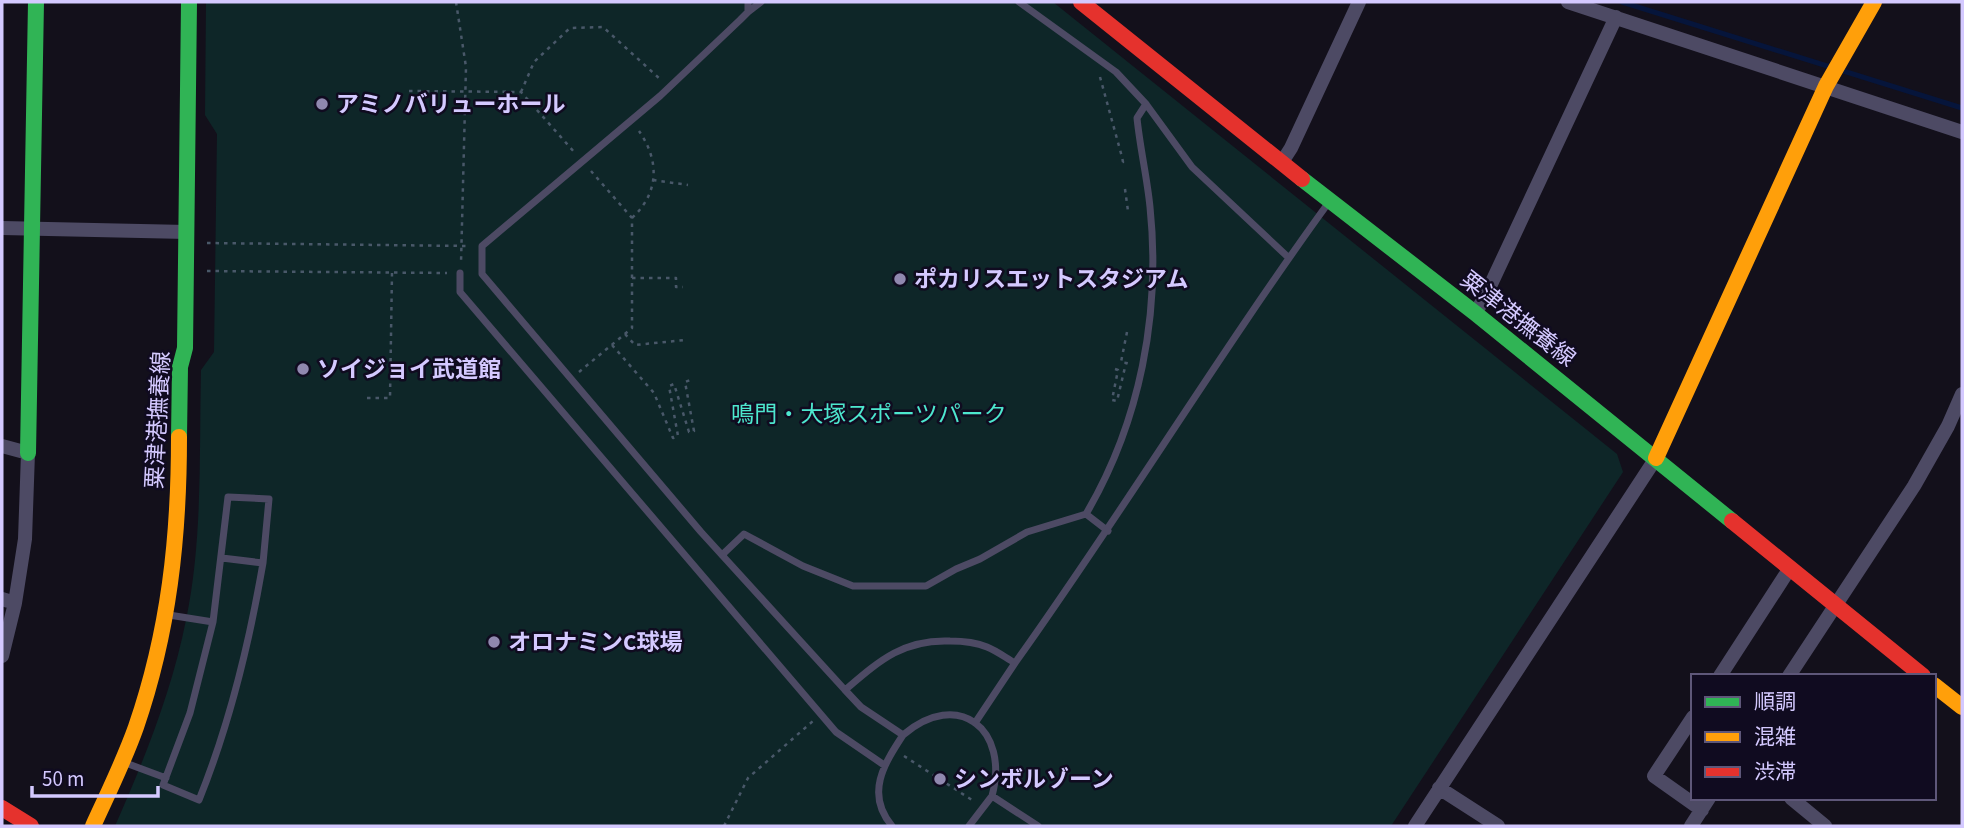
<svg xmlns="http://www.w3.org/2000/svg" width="1964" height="828" font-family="'Source Sans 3','Noto Sans JP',sans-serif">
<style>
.green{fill:#0e2628}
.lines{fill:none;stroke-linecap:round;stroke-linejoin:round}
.stream{stroke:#06153b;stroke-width:5}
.path{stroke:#495869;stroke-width:2.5;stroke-dasharray:3.5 5;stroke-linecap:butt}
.lane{stroke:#4d4a64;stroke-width:7}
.street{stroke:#4d4a64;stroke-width:14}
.fast{stroke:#30b455;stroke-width:16}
.slow{stroke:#ff9f0a;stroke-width:16}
.jam{stroke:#e5322d;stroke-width:16}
.poi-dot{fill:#9088af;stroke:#100b20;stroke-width:2.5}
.labels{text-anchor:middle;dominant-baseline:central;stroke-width:5;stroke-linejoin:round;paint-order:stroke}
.poi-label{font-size:23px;font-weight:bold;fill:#d4c9ff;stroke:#100b20;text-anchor:start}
.street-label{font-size:23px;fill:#d4c9ff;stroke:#100b20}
.park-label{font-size:23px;fill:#4de7ce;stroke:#100b20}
</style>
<rect width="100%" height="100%" fill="#13101b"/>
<path class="green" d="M 206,2 L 1053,2 L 1617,454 L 1623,472 L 1391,826 L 115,826 C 144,760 172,691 186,620 C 203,539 199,453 201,370 L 214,352 L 217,134 L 205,115 Z"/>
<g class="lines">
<path class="stream" d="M 1622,2 L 1962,108"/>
<path class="path" d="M 456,2 L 466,67 L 461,263
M 1100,77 L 1122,157 L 1123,162 L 1118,163
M 409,91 L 521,92 L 575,153
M 521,92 L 534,62 L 570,28 L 603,27 L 660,79
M 653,180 L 688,185
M 1125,189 L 1128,211
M 632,218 C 659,193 660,161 639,131
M 207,243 L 469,246
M 207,271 L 447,273
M 632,278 L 676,278 L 676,287 L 683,287
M 1127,332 L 1121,362 L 1132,364
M 625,334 L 635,345 L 685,340
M 612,345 L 654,393 L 673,438 L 678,436 L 669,386 L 674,384 L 689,432 L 694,431 L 685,382 L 690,380
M 1115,369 L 1118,370 L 1112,400 L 1117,401 L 1126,363
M 579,372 L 632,328 L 632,218 L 591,171
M 367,398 L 390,398 L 392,273
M 904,756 L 972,800
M 724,826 L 748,778 L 813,721"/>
<path class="lane" d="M 748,2 L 748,12 L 740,20 L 660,96 L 482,246 L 482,274 L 701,532 L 845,690 C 879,661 903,639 950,641 C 963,641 975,642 987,647 C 997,651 1006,658 1015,663 C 1123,512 1220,352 1329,202
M 1019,2 L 1116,72 L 1146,104 L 1192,167 L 1289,258
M 748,12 L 761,2
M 460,273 L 460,292 L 836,732 L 884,765
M 1108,531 L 1086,514 C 1140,422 1161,314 1150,207 C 1147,177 1140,148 1137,118 L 1146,104
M 722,555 L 744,534 L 803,566 L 853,586 L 926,586 L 956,569 L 980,559 L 1027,532 L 1086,514
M 222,558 L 263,563 L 269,499 L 228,497 L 213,622 L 190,713 L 163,785 L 199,800 C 230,723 249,645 263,563
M 169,615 L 213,622
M 845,690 L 861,707 L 903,735 C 884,764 865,794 892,826
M 975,723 L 1015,663
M 903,735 C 958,688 1010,729 992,796
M 123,762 L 166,778
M 969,826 L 992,796 L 1038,826"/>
<path class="street" d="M 1568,2 L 1962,132
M 1282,162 L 1291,148 L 1359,2
M 2,228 L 187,232
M 1475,313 L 1484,299 L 1616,17
M 2,446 L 28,453 L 25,539 L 15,603
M 2,599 L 15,603 L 2,656
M 1720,676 L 1790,568
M 1789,676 L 1914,486 L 1948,426 L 1962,394
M 1693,717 L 1654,776 L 1702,810
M 1439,788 L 1498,826
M 1791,798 L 1825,826
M 1415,826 L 1656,458
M 1691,826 L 1709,798"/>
<path class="fast" d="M 1302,179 L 1475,313 L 1732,521
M 179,437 L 180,367 L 185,348 L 189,2
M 28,453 L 36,2"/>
<path class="slow" d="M 1656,458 L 1826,86 L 1874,2
M 1934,685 L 1962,707
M 93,826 C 108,793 124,761 136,727 C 169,631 179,538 179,437"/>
<path class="jam" d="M 1081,2 L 1302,179
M 1732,521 L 1923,676
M 2,808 L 31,826"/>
</g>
<g class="poi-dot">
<circle cx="322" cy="104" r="7"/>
<circle cx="900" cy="279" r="7"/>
<circle cx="303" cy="369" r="7"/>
<circle cx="494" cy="642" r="7"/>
<circle cx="940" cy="779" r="7"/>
</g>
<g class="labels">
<g class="poi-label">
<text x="336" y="104">アミノバリューホール</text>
<text x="914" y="279">ポカリスエットスタジアム</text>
<text x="317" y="369">ソイジョイ武道館</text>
<text x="508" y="642">オロナミンC球場</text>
<text x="954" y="779">シンボルゾーン</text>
</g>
<g class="street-label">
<text transform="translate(1518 319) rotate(38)">粟津港撫養線</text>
<text transform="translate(158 420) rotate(-87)">粟津港撫養線</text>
</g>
<g class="park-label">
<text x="869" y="414">鳴門・大塚スポーツパーク</text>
</g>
</g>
<rect width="1964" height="828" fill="none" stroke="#d4c9ff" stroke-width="7"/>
<rect x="1691" y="674" width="245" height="126" fill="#100b20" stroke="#5e5779" stroke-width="2"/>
<rect x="1705" y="697" width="35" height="10" fill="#30b455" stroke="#5e5779" stroke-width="2"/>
<text x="1754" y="709" font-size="21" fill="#d4c9ff">順調</text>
<rect x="1705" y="732" width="35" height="10" fill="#ff9f0a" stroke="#5e5779" stroke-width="2"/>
<text x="1754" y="744" font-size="21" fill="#d4c9ff">混雑</text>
<rect x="1705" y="767" width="35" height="10" fill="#e5322d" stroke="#5e5779" stroke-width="2"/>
<text x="1754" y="779" font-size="21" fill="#d4c9ff">渋滞</text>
<path d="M32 786v10h126v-10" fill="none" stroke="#d4c9ff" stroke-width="3.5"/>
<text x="42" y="786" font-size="21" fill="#d4c9ff" stroke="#100b20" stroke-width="5" paint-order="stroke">50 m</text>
</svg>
